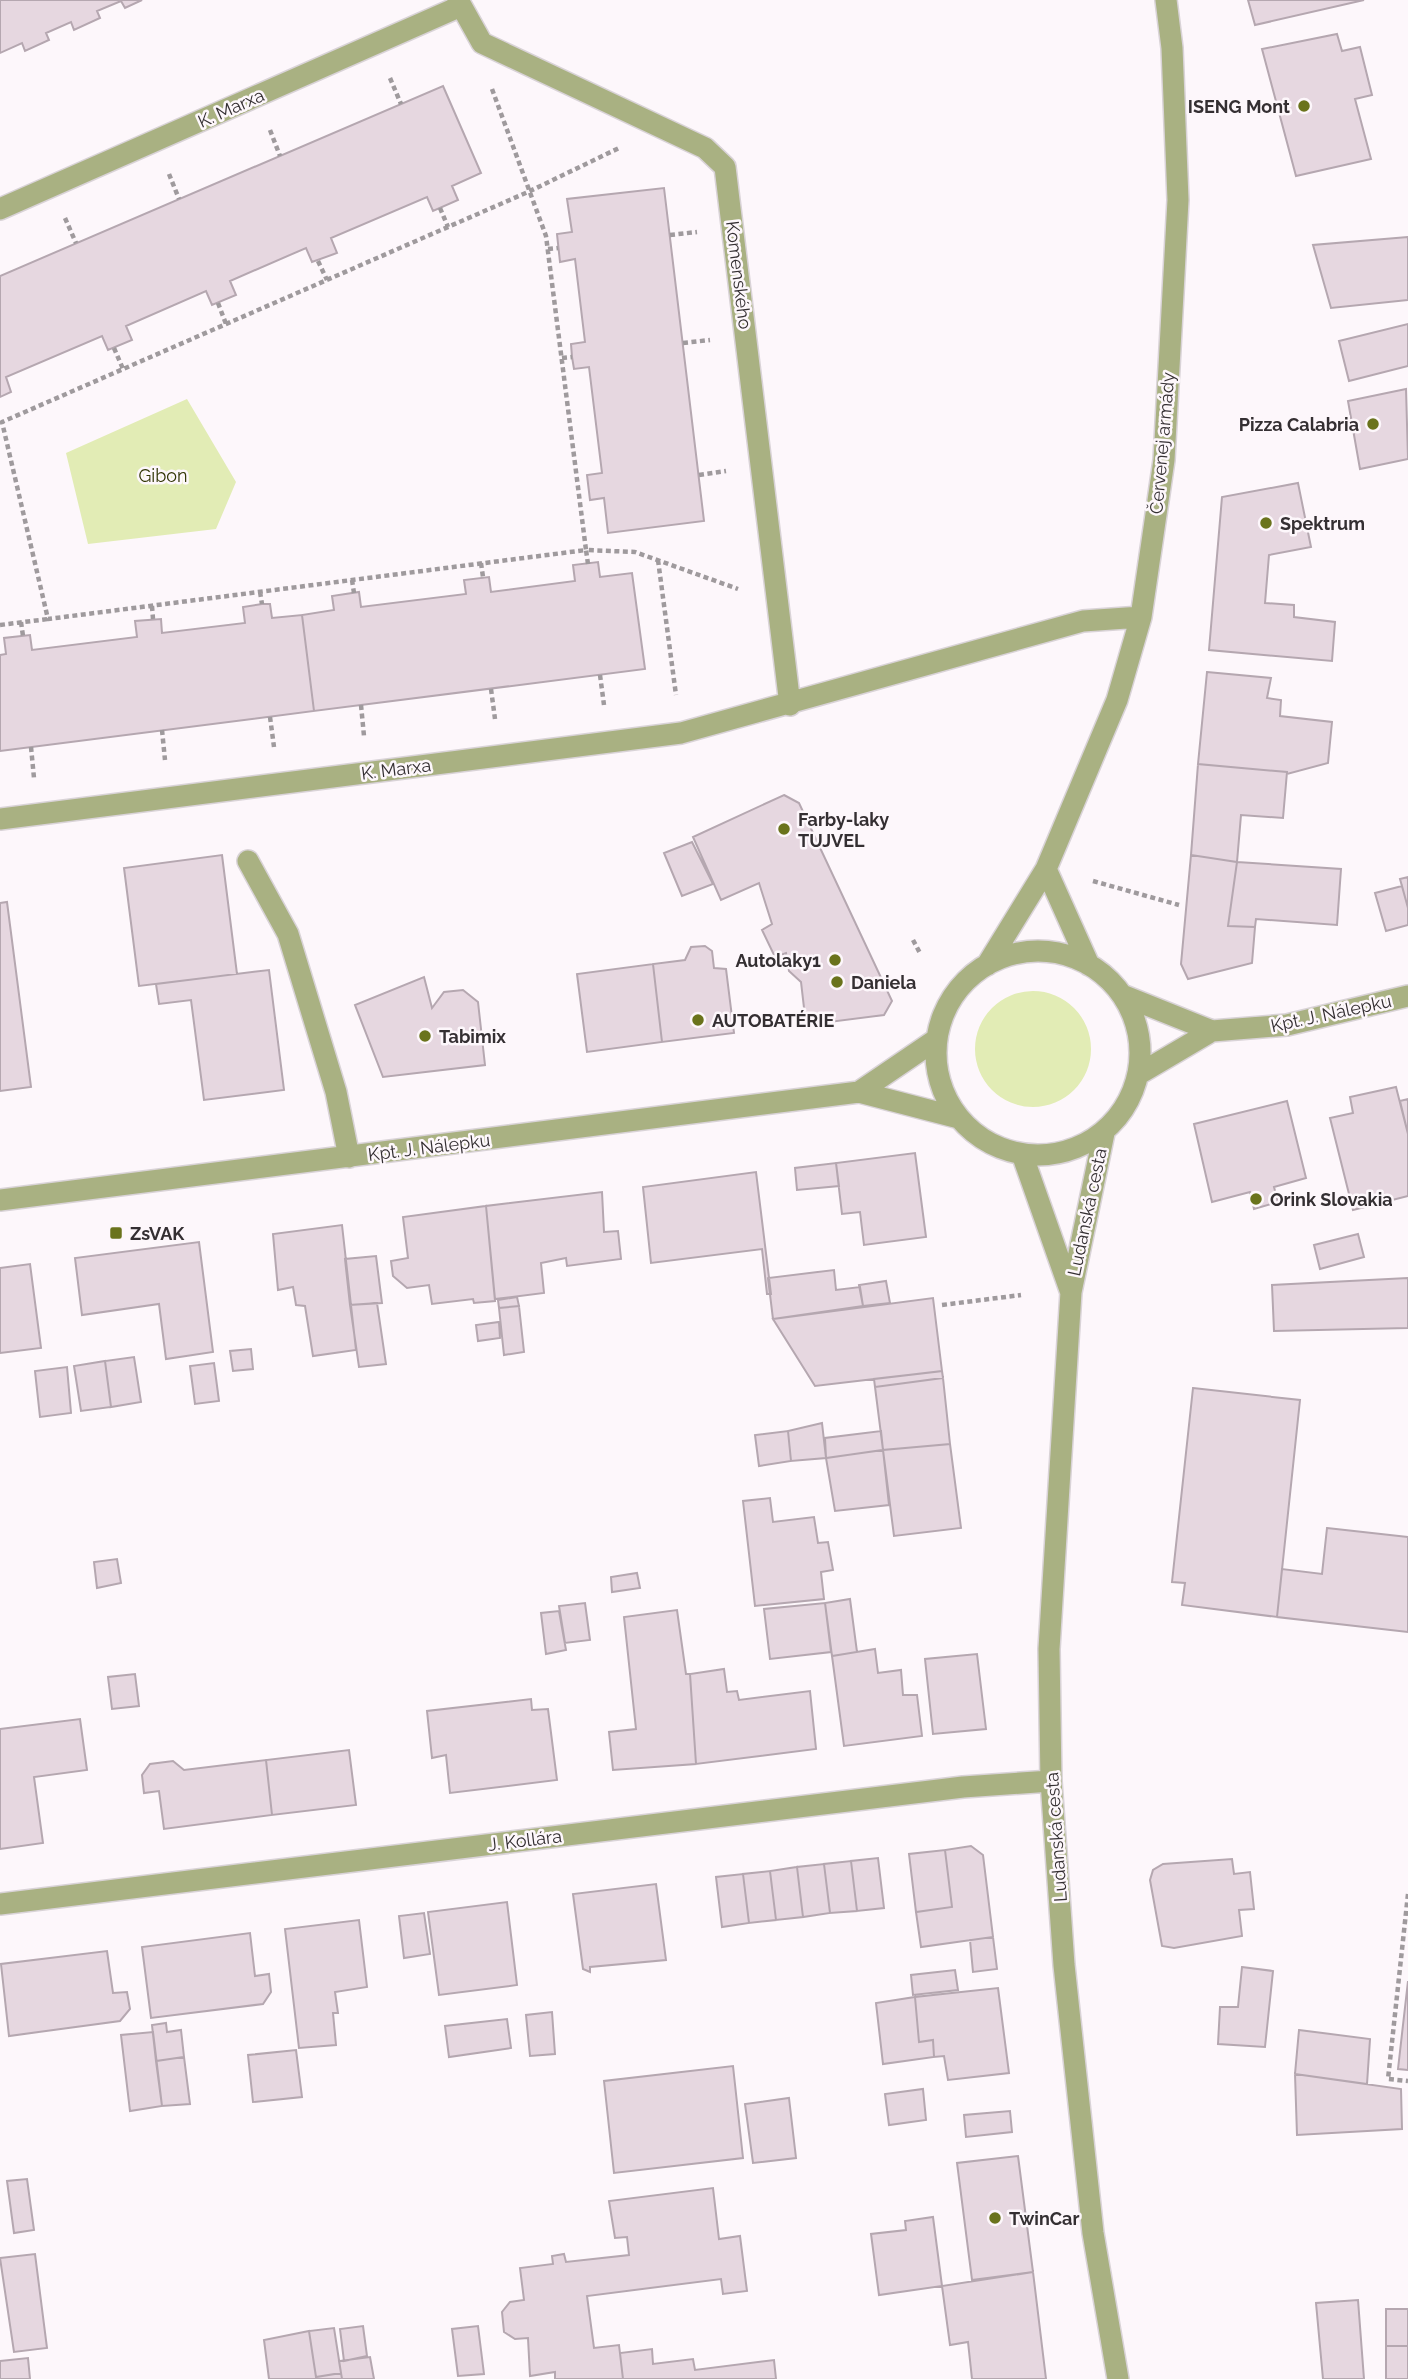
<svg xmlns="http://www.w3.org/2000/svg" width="1408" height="2379" font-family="Raleway,sans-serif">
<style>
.green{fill:#e2ecb5}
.building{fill:#e6d7e0;stroke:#b5a7b0;stroke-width:2}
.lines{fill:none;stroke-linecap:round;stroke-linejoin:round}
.minor-casing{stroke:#d9d3d7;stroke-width:24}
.path{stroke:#9f9a9d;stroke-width:4.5;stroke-dasharray:5 3.5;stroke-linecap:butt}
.minor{stroke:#a9b182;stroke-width:21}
.poi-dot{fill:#6a731c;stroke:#fdf7fb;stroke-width:2.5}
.labels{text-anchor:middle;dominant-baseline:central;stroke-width:5;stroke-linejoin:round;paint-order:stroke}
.poi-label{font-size:18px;font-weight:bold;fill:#342f32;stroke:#fdf7fb;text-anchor:start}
.street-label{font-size:18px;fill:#342f32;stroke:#fdf7fb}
.park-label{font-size:18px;fill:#323705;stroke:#fdf7fb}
</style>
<rect width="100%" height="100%" fill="#fdf7fb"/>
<path class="green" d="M 187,399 L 236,482 L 216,529 L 88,544 L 66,453 Z
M975 1049a58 58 0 1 1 116 0a58 58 0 1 1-116 0Z"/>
<path class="building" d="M 0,0 L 142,0 L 125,8 L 121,1 L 97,11 L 100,18 L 74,30 L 71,22 L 46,33 L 49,40 L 25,51 L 22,43 L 0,53 Z
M 1248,0 L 1364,0 L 1255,25 Z
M 1337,34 L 1342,51 L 1360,47 L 1372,95 L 1355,99 L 1371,159 L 1296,176 L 1262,49 Z
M 443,86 L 481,173 L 452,186 L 458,200 L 433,211 L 427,197 L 331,238 L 337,253 L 312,262 L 306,248 L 230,281 L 236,295 L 212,305 L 206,291 L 126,326 L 132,340 L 108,350 L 102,336 L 6,377 L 11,392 L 0,397 L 0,276 Z
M 664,188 L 704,521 L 608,533 L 604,498 L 590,500 L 587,475 L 602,473 L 589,367 L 574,369 L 572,357 L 571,344 L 585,342 L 575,259 L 560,262 L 557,234 L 572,232 L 567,199 Z
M 1408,237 L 1408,300 L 1331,308 L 1313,245 Z
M 1408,324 L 1408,366 L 1349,381 L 1339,341 Z
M 1406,389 L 1408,459 L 1360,469 L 1348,401 Z
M 1298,483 L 1311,547 L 1269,555 L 1265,603 L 1294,605 L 1294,617 L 1335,622 L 1332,661 L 1209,650 L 1222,497 Z
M 598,562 L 600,577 L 632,573 L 645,669 L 314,711 L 302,615 L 334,610 L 332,596 L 359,592 L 361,607 L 466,594 L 464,580 L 489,577 L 491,592 L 575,581 L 573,565 Z
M 262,604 L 270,604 L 272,618 L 302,615 L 314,711 L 0,751 L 0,655 L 6,654 L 4,638 L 30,635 L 32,650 L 137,637 L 135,621 L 161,619 L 162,633 L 245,623 L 243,607 Z
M 1207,672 L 1271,678 L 1267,698 L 1281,700 L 1280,716 L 1332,722 L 1328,763 L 1287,774 L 1287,772 L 1198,764 Z
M 1198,764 L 1287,772 L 1283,818 L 1241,815 L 1237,862 L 1191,855 Z
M 784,795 L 799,803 L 892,1001 L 884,1015 L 806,1025 L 801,982 L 789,971 L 786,953 L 775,957 L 762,930 L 772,924 L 759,883 L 721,900 L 693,837 Z
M 692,842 L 713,884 L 682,896 L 664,853 Z
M 222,855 L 237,974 L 139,986 L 124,868 Z
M 1191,855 L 1237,862 L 1228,926 L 1255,927 L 1252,963 L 1188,979 L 1181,964 Z
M 1237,862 L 1341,869 L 1337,925 L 1256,919 L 1255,927 L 1228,926 Z
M 1408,877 L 1408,908 L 1400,879 Z
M 1402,886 L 1408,908 L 1408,925 L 1386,931 L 1375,893 Z
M 7,902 L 31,1087 L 0,1091 L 0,903 Z
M 705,946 L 712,951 L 714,968 L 726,969 L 734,1033 L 662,1042 L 653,964 L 685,960 L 691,947 Z
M 653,964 L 662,1042 L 587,1052 L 577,974 Z
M 269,970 L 284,1090 L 204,1100 L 191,1000 L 159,1004 L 156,984 Z
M 424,977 L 432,1008 L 444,992 L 463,990 L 478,1002 L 485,1065 L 383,1077 L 355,1005 Z
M 1396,1087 L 1408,1134 L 1408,1196 L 1353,1210 L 1330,1118 L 1353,1113 L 1350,1097 Z
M 1408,1099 L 1408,1134 L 1400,1101 Z
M 1287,1101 L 1306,1178 L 1274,1187 L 1278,1202 L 1254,1209 L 1250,1192 L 1212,1202 L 1194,1124 Z
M 915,1153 L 926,1237 L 864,1245 L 860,1212 L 842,1214 L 836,1163 Z
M 836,1163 L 839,1186 L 797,1190 L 795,1168 Z
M 756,1172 L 771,1294 L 767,1294 L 762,1249 L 651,1263 L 643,1187 Z
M 602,1192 L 604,1232 L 618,1231 L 621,1259 L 567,1266 L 566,1258 L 541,1263 L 544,1293 L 495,1299 L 486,1206 Z
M 486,1206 L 495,1301 L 474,1303 L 473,1299 L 432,1304 L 429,1285 L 407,1288 L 393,1276 L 391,1261 L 408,1258 L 403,1217 Z
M 342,1225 L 356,1350 L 313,1356 L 305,1306 L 296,1305 L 293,1287 L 278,1290 L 273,1234 Z
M 1358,1234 L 1364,1257 L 1320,1269 L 1314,1245 Z
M 199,1242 L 213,1352 L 166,1359 L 159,1304 L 82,1315 L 75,1258 Z
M 376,1256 L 382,1303 L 350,1305 L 345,1259 Z
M 30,1264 L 41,1348 L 0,1353 L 0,1268 Z
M 834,1270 L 836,1290 L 860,1287 L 863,1306 L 773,1319 L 768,1278 Z
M 1408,1278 L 1408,1328 L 1274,1331 L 1272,1285 Z
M 886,1281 L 890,1303 L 863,1306 L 859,1285 Z
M 517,1297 L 519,1306 L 499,1308 L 498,1300 Z
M 933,1298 L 942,1371 L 815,1386 L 773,1319 Z
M 377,1303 L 386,1364 L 359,1367 L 350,1305 Z
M 519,1306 L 524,1352 L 504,1355 L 499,1308 Z
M 499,1322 L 500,1338 L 478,1341 L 476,1325 Z
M 251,1349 L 253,1369 L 233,1371 L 230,1351 Z
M 134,1357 L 141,1402 L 111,1407 L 105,1361 Z
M 105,1361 L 111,1407 L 81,1411 L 74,1366 Z
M 214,1363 L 219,1401 L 195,1404 L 190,1366 Z
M 67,1367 L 71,1413 L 40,1417 L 35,1371 Z
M 942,1371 L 943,1378 L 875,1387 L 874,1379 Z
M 943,1378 L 950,1444 L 883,1450 L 875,1387 Z
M 1193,1388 L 1300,1400 L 1277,1617 L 1182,1605 L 1185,1583 L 1172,1582 Z
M 822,1423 L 826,1458 L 791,1461 L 788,1431 Z
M 788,1431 L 791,1461 L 759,1466 L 755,1435 Z
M 881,1431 L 883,1450 L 826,1458 L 825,1438 Z
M 950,1444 L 961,1528 L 894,1536 L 883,1450 Z
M 883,1450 L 889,1505 L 835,1511 L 826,1458 Z
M 770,1498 L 773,1522 L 814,1517 L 818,1543 L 828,1542 L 833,1570 L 821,1572 L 824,1599 L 755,1606 L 743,1501 Z
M 1327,1528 L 1408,1537 L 1408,1632 L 1277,1617 L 1282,1569 L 1322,1574 Z
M 117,1559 L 121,1583 L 97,1588 L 94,1562 Z
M 637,1573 L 640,1588 L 612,1592 L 611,1577 Z
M 850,1599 L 857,1652 L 832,1656 L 825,1603 Z
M 585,1603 L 590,1640 L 565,1643 L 559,1606 Z
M 825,1603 L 831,1652 L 770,1659 L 764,1609 Z
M 677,1610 L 686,1674 L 690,1674 L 696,1764 L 613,1770 L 609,1732 L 636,1729 L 624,1617 Z
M 559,1611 L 566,1650 L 546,1654 L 541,1613 Z
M 875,1649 L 878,1673 L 901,1670 L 903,1695 L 917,1695 L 922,1736 L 844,1746 L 832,1656 Z
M 977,1654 L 986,1729 L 933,1734 L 925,1659 Z
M 724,1669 L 727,1692 L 737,1691 L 739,1700 L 810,1691 L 816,1749 L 696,1764 L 690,1674 Z
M 135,1674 L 139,1706 L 112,1709 L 108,1677 Z
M 531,1699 L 532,1710 L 548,1709 L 557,1780 L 450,1793 L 446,1755 L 432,1758 L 427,1711 Z
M 80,1719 L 87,1770 L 34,1777 L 43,1843 L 0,1849 L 0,1729 Z
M 349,1750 L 356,1805 L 272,1815 L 266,1760 Z
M 266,1760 L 272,1815 L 164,1829 L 159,1791 L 144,1793 L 142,1775 L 150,1764 L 173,1761 L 184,1770 Z
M 971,1846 L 983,1855 L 993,1937 L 921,1947 L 916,1912 L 952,1907 L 945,1850 Z
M 945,1850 L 952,1907 L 916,1912 L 909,1854 Z
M 878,1858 L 884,1908 L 857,1911 L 851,1861 Z
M 1232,1859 L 1234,1874 L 1250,1872 L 1254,1909 L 1239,1910 L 1242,1936 L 1174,1948 L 1162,1946 L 1150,1880 L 1153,1870 L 1163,1864 Z
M 851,1861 L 857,1911 L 830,1913 L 824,1864 Z
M 824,1864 L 830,1913 L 803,1917 L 797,1867 Z
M 797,1867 L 803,1917 L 776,1920 L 770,1871 Z
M 770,1871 L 776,1920 L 749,1923 L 743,1874 Z
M 743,1874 L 749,1923 L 722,1927 L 716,1877 Z
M 656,1884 L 666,1960 L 590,1967 L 590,1972 L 583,1969 L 573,1894 Z
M 507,1902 L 517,1985 L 439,1995 L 428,1912 Z
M 424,1913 L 430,1954 L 404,1958 L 399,1916 Z
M 359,1920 L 367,1987 L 335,1992 L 338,2013 L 333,2013 L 336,2045 L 299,2048 L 285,1929 Z
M 250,1933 L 255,1976 L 269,1974 L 271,1992 L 263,2004 L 151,2018 L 142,1947 Z
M 993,1937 L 997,1969 L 973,1972 L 970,1940 Z
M 107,1951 L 113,1993 L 127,1992 L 130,2009 L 120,2021 L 9,2036 L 1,1964 Z
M 1242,1967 L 1273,1971 L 1265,2047 L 1218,2044 L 1220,2007 L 1238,2007 Z
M 955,1970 L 958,1990 L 913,1995 L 911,1975 Z
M 1408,1981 L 1408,2070 L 1398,2069 Z
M 998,1988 L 1009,2073 L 948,2080 L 944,2056 L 934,2057 L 933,2040 L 919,2042 L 915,1997 Z
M 915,1997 L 919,2042 L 933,2040 L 934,2057 L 883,2064 L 876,2003 Z
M 552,2012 L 555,2054 L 530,2056 L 526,2015 Z
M 507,2019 L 511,2048 L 449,2057 L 445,2026 Z
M 166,2023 L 167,2032 L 181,2030 L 184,2057 L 156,2061 L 152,2025 Z
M 1299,2030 L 1370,2039 L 1367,2084 L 1295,2074 Z
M 153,2032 L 162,2106 L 130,2111 L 121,2035 Z
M 296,2050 L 302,2097 L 253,2102 L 248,2055 Z
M 184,2057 L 190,2104 L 162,2106 L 156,2061 Z
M 733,2066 L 743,2158 L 614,2173 L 604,2081 Z
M 1295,2074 L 1401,2089 L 1402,2129 L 1297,2135 Z
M 923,2089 L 926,2120 L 889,2125 L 885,2094 Z
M 789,2098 L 796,2158 L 753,2163 L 745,2104 Z
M 1010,2111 L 1012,2132 L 966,2137 L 964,2115 Z
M 1018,2156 L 1033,2272 L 972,2280 L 957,2163 Z
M 27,2179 L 34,2230 L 14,2233 L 7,2181 Z
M 713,2188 L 719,2239 L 740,2236 L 747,2291 L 723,2294 L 721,2279 L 587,2296 L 594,2348 L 619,2345 L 623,2379 L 555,2379 L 555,2372 L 530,2376 L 528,2338 L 515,2339 L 504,2332 L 502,2312 L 510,2302 L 524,2300 L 520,2268 L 553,2264 L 552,2256 L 564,2254 L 566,2262 L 629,2255 L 627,2237 L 615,2238 L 609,2201 Z
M 933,2217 L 942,2286 L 879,2295 L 871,2234 L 906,2230 L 905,2221 Z
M 35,2254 L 47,2348 L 14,2352 L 0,2258 Z
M 1033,2272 L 1046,2379 L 972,2379 L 968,2342 L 950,2345 L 942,2286 Z
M 1358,2300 L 1364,2379 L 1323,2379 L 1316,2303 Z
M 1386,2309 L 1408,2309 L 1408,2346 L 1386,2346 Z
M 363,2326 L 367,2356 L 344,2361 L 340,2329 Z
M 478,2326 L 484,2374 L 458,2376 L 452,2329 Z
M 334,2328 L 341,2373 L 316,2377 L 309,2331 Z
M 309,2331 L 316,2377 L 341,2373 L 342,2379 L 269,2379 L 264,2340 Z
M 1386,2346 L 1408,2346 L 1408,2379 L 1386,2379 Z
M 652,2349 L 653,2364 L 693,2359 L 695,2370 L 774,2360 L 776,2379 L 623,2379 L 620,2353 Z
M 370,2357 L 374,2379 L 342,2379 L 339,2361 Z
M 28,2358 L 30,2379 L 0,2379 L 0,2361 Z"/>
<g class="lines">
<defs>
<path id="minor" d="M 458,0 L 482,43 L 705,148 L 725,167 L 790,705
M 0,209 L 461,6
M 0,819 L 681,733 L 1083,621 L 1141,617
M 248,861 L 288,934 L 336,1092 L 349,1157
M 1046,869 L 1089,965
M936 1053a102 102 0 1 1 204 0a102 102 0 1 1-204 0Z
M 987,965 L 1046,869 L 1117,700 L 1141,617 L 1164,460 L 1178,200 L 1172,48 L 1166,0
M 1122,995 L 1212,1031
M 1139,1074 L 1212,1031 L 1287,1025 L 1408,996
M 859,1092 L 937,1039
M 1104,1133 L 1071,1292 L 1049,1649 L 1051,1781 L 1064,1965 L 1093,2233 L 1118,2379
M 1022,1154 L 1070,1290
M 0,1200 L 859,1092 L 959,1118
M 0,1904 L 963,1787 L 1051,1781"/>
</defs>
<use href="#minor" class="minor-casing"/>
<path class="path" d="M 390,78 L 401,104
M 492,89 L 546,236 L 586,550 L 635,552 L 738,589
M 270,130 L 280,156
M 169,174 L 179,199
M 440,208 L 448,227
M 65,218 L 76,243
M 670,235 L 697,232
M 548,249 L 558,248
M 318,261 L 327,280
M 218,303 L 226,324
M 683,343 L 710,340
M 114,348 L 123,369
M 562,358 L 572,357
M 699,475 L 726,471
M 658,560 L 676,695
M 481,563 L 483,577
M 588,564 L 586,550 L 48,619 L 2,422 L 528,192 L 619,148
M 352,580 L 354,593
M 260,592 L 262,604
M 152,606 L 153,619
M 21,622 L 23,636
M 0,625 L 48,619
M 600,675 L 604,705
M 491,689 L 495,719
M 361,705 L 364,736
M 270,717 L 274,747
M 162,730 L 165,760
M 31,747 L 34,778
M 1093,881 L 1179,905
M 913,940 L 921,955
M 942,1305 L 1021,1295
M 1408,1894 L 1388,2079 L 1408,2081"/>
<use href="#minor" class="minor"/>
</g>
<g class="poi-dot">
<circle cx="1304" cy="106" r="7"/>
<circle cx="1373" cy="424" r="7"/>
<circle cx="1266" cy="523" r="7"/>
<circle cx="784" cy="829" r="7"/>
<circle cx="835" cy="960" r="7"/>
<circle cx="837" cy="982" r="7"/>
<circle cx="698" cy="1020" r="7"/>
<circle cx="425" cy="1036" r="7"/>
<circle cx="1256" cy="1199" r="7"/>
<rect x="109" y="1226" width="14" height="14" rx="3.5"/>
<circle cx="995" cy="2218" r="7"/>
</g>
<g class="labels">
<g class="poi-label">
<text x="1290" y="106" text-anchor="end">ISENG Mont</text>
<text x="1359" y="424" text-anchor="end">Pizza Calabria</text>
<text x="1280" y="523">Spektrum</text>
<text x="798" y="819">Farby-laky<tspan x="798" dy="21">TUJVEL</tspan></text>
<text x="821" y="960" text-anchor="end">Autolaky1</text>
<text x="851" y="982">Daniela</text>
<text x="712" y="1020">AUTOBATÉRIE</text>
<text x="439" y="1036">Tabimix</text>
<text x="1270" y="1199">Orink Slovakia</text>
<text x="130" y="1233">ZsVAK</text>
<text x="1009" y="2218">TwinCar</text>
</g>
<g class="street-label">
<text transform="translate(231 108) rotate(-24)">K. Marxa</text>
<text transform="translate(739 275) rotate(83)">Komenského</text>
<text transform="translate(1162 443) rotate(-85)">Červenej armády</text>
<text transform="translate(396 769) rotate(-7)">K. Marxa</text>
<text transform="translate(1331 1013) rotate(-12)">Kpt. J. Nálepku</text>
<text transform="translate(429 1147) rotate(-7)">Kpt. J. Nálepku</text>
<text transform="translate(1087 1212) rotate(-78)">Ludanská cesta</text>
<text transform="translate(1056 1837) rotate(-94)">Ludanská cesta</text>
<text transform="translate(525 1840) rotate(-7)">J. Kollára</text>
</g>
<g class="park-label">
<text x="163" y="475">Gibon</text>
</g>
</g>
</svg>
